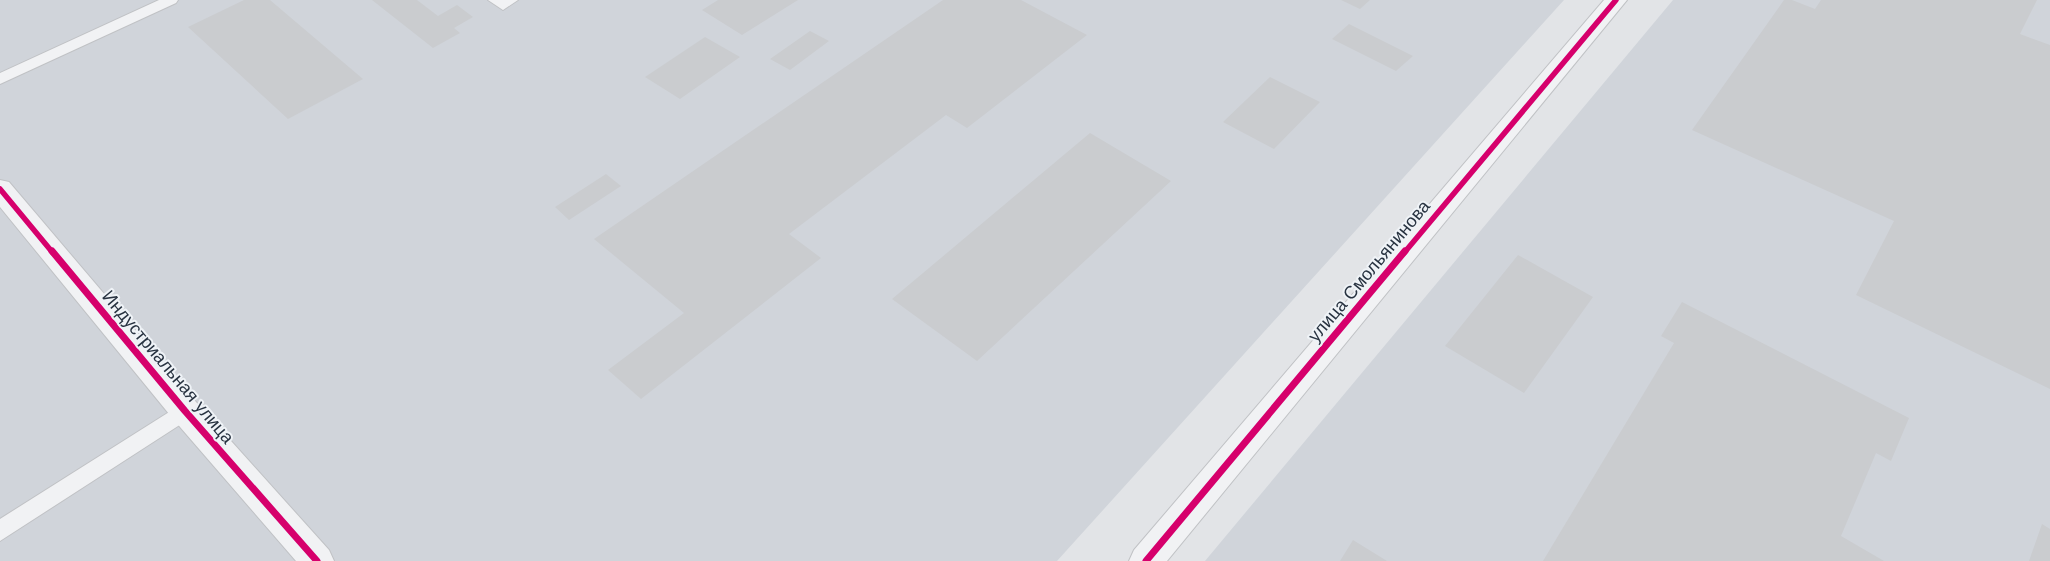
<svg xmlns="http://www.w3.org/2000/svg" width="2050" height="561" font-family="Helvetica,sans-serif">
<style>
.built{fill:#d0d4da}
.building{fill:#cacccf}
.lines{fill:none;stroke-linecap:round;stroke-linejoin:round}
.service-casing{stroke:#c0c2c5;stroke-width:2}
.tertiary-casing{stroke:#c0c2c5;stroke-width:2}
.service{fill:#f1f2f4;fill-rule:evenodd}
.tertiary{fill:#f1f2f4;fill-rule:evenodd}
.cycleway-far1-casing{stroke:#eff3f7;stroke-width:8}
.cycleway-casing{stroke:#eff3f7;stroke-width:10}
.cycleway-far1{stroke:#d6006c;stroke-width:5.5}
.cycleway{stroke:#d6006c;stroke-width:7}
.labels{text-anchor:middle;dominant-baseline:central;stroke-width:4;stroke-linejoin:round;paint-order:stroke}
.street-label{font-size:18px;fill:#283341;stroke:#eff3f7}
</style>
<rect width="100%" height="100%" fill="#e2e4e7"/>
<path class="built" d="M 0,0 L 1564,0 L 1057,561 L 0,561 Z
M 1673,0 L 2050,0 L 2050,561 L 1205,561 Z"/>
<path class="building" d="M 244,0 L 270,0 L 363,79 L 288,119 L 188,27 Z
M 372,0 L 417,0 L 438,16 L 457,5 L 473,17 L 454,28 L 460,33 L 433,48 Z
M 718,0 L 798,0 L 742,35 L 702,10 Z
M 943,0 L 1021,0 L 1087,35 L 967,128 L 946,115 L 789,234 L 821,258 L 641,399 L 608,370 L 684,313 L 594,239 Z
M 1341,0 L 1370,0 L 1360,9 Z
M 1784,0 L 1792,0 L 1815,9 L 1821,0 L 2037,0 L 2020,34 L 2050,45 L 2050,389 L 1856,295 L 1894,221 L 1692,130 Z
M 1349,24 L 1413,56 L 1396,71 L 1332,39 Z
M 810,31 L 829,41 L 790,70 L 770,59 Z
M 705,37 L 740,57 L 680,99 L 645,77 Z
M 1270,77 L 1320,102 L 1274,149 L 1223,122 Z
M 1090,133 L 1171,181 L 977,361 L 892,299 Z
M 606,174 L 621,186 L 569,220 L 555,207 Z
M 1518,255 L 1593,297 L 1524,393 L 1445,346 Z
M 1682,302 L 1909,418 L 1891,461 L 1876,453 L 1841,536 L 1884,561 L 1543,561 L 1674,343 L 1661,336 Z
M 2042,524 L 2050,529 L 2050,561 L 2029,561 Z
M 1353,540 L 1387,561 L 1340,561 Z"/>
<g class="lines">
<defs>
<path id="service" d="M 159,0 L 178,0 L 176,3 L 0,84 L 0,73 Z
M 488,0 L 518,0 L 503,10 Z
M 185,402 L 192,405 L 195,411 L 192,417 L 0,541 L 0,519 Z"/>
<path id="tertiary" d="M 1604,0 L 1627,0 L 1167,561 L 1129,561 L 1134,550 Z
M 0,180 L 9,182 L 196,402 L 329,550 L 334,561 L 296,561 L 174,420 L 0,207 Z"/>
</defs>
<use href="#service" class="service-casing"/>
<use href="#tertiary" class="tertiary-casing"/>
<use href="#service" class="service"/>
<use href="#tertiary" class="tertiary"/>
<defs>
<path id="cycleway-far1" d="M 0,189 L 53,253
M 1404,253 L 1616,0"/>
<path id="cycleway" d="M 52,251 L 185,411 L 317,561
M 1146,561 L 1405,251"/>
</defs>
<use href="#cycleway-far1" class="cycleway-far1-casing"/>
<use href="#cycleway" class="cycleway-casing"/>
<use href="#cycleway-far1" class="cycleway-far1"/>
<use href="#cycleway" class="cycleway"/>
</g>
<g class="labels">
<g class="street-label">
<text transform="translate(1369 271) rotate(-50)">улица Смольянинова</text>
<text transform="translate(168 367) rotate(50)">Индустриальная улица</text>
</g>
</g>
</svg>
